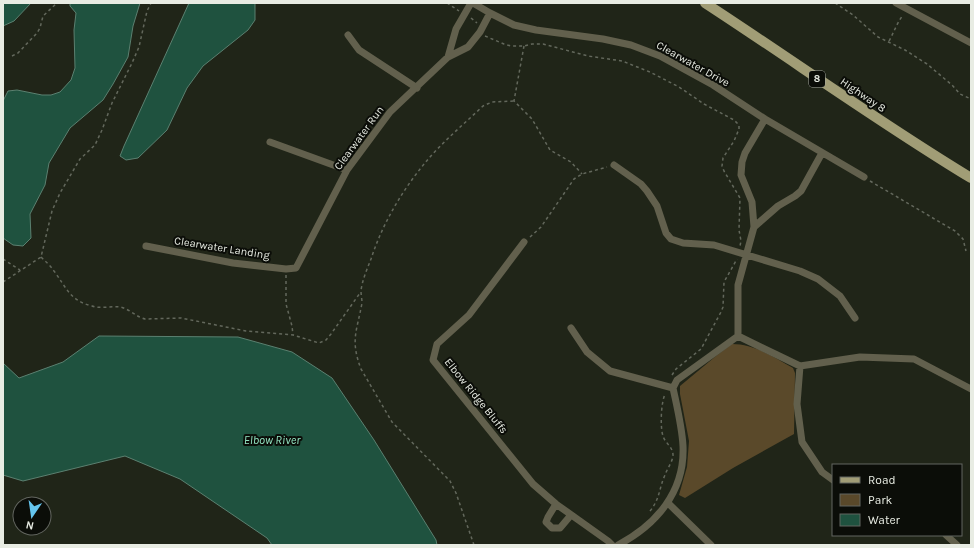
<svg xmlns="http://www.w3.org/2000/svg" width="974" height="548" font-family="Karla,sans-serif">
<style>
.green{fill:#5a492a}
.water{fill:#1f523f;stroke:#5b8070}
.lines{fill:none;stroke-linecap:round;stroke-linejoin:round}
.path{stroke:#63685c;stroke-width:1.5;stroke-dasharray:3 3;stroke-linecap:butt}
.street{stroke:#62604d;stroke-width:7}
.primary{stroke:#a19d76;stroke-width:10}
.labels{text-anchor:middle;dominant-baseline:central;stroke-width:4;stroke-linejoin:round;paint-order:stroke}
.shield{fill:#0b0d08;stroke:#a6a9a1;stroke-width:1}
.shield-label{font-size:10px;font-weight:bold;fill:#e8ece3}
.street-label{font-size:11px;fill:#e8ece3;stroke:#0b0d08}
.water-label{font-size:12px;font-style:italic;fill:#93e4c2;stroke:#0b0d08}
</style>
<rect width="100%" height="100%" fill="#202518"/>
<path class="green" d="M 732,344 C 754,344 774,357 793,368 L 795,373 L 794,434 L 733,468 L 685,498 L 679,495 L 687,467 L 689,441 L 680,394 L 680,386 L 716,356 Z"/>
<path class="water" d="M 3,3 L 31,3 L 14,21 L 3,26 Z
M 70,3 L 140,3 L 133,26 L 128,57 L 113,84 L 103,100 L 70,128 L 49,163 L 45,185 L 30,214 L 31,238 L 23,246 L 13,245 L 3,238 L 3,101 L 8,91 L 17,90 L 42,95 L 51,95 L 60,92 L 71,80 L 75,68 L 74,30 L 76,13 L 70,6 Z
M 189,3 L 255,3 L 255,20 L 248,30 L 203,66 L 187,88 L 167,130 L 138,158 L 126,160 L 120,156 L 124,146 Z
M 99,336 L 238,337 L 292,352 L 332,378 L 374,440 L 436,540 L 437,545 L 272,545 L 267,538 L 180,479 L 125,456 L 23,481 L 3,475 L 3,363 L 19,378 L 63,362 Z"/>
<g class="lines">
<path class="path" d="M 447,3 L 459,11
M 835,3 L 853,15 L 878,37 L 905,50 L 927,64 L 952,85 L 960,94 L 971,99
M 471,18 L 477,23
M 485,36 L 504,44 L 511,46 L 524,46 L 532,44 L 543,44 L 588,56 L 622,61 L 650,72 L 679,87 L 704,104 L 734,120 L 739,125 L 739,129 L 734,141 L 723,158 L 722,166 L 724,171 L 740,198 L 739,230 L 741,241 L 740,246
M 889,41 C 894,32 897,23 903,15
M 524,46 L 514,101 L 532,119 L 550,150 L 571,162 L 582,174
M 12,56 L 18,53 L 37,33 L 40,28 L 43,16 L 57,3
M 870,181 L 955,231 L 963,239 L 966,251
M 530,237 L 541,227 L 574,179 L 582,174 L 607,167
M 41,257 C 46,262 51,266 54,271 C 66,287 70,301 92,306 C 101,309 111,306 120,307 C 130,309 136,317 145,319 L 181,318 L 246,331 L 293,335 L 319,343 L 326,340 L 331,334 L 360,293
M 3,259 L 20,270
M 286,275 L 286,304 L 292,326 L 293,335
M 3,282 L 41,257 L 52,211 L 60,193 L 80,159 L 95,145 L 102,130 L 112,103 L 132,63 L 139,47 L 147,11 L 151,3
M 672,375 L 676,369 L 701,349 L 721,312 L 723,307 L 724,282 L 737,259
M 650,511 C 660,499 659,488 665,475 C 667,469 673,461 673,455 C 673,447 665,443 663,436 C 660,427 661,403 665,394
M 474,545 L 456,493 L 450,481 L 392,422 L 361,369 C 350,340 357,331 362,303 C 362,299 361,295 361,291 C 362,281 367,269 371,259 C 383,222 404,187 430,157 C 446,139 465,123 483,106 L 492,102 L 514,101"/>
<path class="street" d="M 473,3 L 490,13 L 514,25 L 536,30 L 603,39 L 631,45 L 660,56 L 713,85 L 765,119 L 864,177
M 896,3 L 971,43
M 348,35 L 359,50 L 417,88
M 448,57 L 456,29 L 471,3
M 270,142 L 347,170
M 614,165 L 641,184 L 647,191 L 657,206 L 666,233 L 671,239 L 683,243 L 714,245 L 800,271 L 818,279 L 840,296 L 855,318
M 754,227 L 778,206 L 795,196 L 801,191 L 822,153
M 524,242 L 469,315 L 437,344 L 433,360 L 533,484 L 556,504 L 608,541 L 612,545
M 146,246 L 233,263 L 286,269 L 296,268 L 347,170 L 390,112 L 448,57 L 468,47 L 480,32 L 490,13
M 571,328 L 587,352 L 610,371 L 673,388
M 738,336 L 800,366 L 860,357 L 914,359 L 971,389
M 738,336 L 738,285 L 754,227 L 752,202 L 741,175 L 742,162 L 745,153 L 765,119
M 800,366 L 797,404 L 802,442 L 822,472 L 833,480
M 668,503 L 711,545
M 556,504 L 548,517 L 546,522 L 552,528 L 560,528 L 571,515
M 946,535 L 957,545
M 618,545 C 656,525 685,492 683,446 C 682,427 677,407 673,388 L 677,380 L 738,336"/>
<path class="primary" d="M 705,3 C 794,61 880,123 971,178"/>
</g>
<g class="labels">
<rect class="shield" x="809" y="71" width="16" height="16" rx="3"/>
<g class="shield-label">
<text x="817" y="79">8</text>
</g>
<g class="street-label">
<text transform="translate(693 64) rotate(29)">Clearwater Drive</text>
<text transform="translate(863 95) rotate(34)">Highway 8</text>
<text transform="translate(359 138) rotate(-54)">Clearwater Run</text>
<text transform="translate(222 248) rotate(9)">Clearwater Landing</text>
<text transform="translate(476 396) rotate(51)">Elbow Ridge Bluffs</text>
</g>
<g class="water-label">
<text x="272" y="440">Elbow River</text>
</g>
</g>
<rect width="974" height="548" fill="none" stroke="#e8ece3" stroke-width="8"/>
<rect x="832" y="464" width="130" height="72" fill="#0b0d08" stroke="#636660"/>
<rect x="840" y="477" width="20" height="6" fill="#a19d76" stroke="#636660"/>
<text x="868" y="484" font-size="12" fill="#e8ece3">Road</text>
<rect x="840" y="494" width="20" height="12" fill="#5a492a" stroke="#636660"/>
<text x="868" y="504" font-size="12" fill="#e8ece3">Park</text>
<rect x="840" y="514" width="20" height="12" fill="#1f523f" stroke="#636660"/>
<text x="868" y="524" font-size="12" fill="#e8ece3">Water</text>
<g transform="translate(32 516) rotate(193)"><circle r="19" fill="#0b0d08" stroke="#636660"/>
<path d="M0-3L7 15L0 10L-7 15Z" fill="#65c5ee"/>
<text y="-6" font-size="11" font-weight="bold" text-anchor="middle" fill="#e8ece3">N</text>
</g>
</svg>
